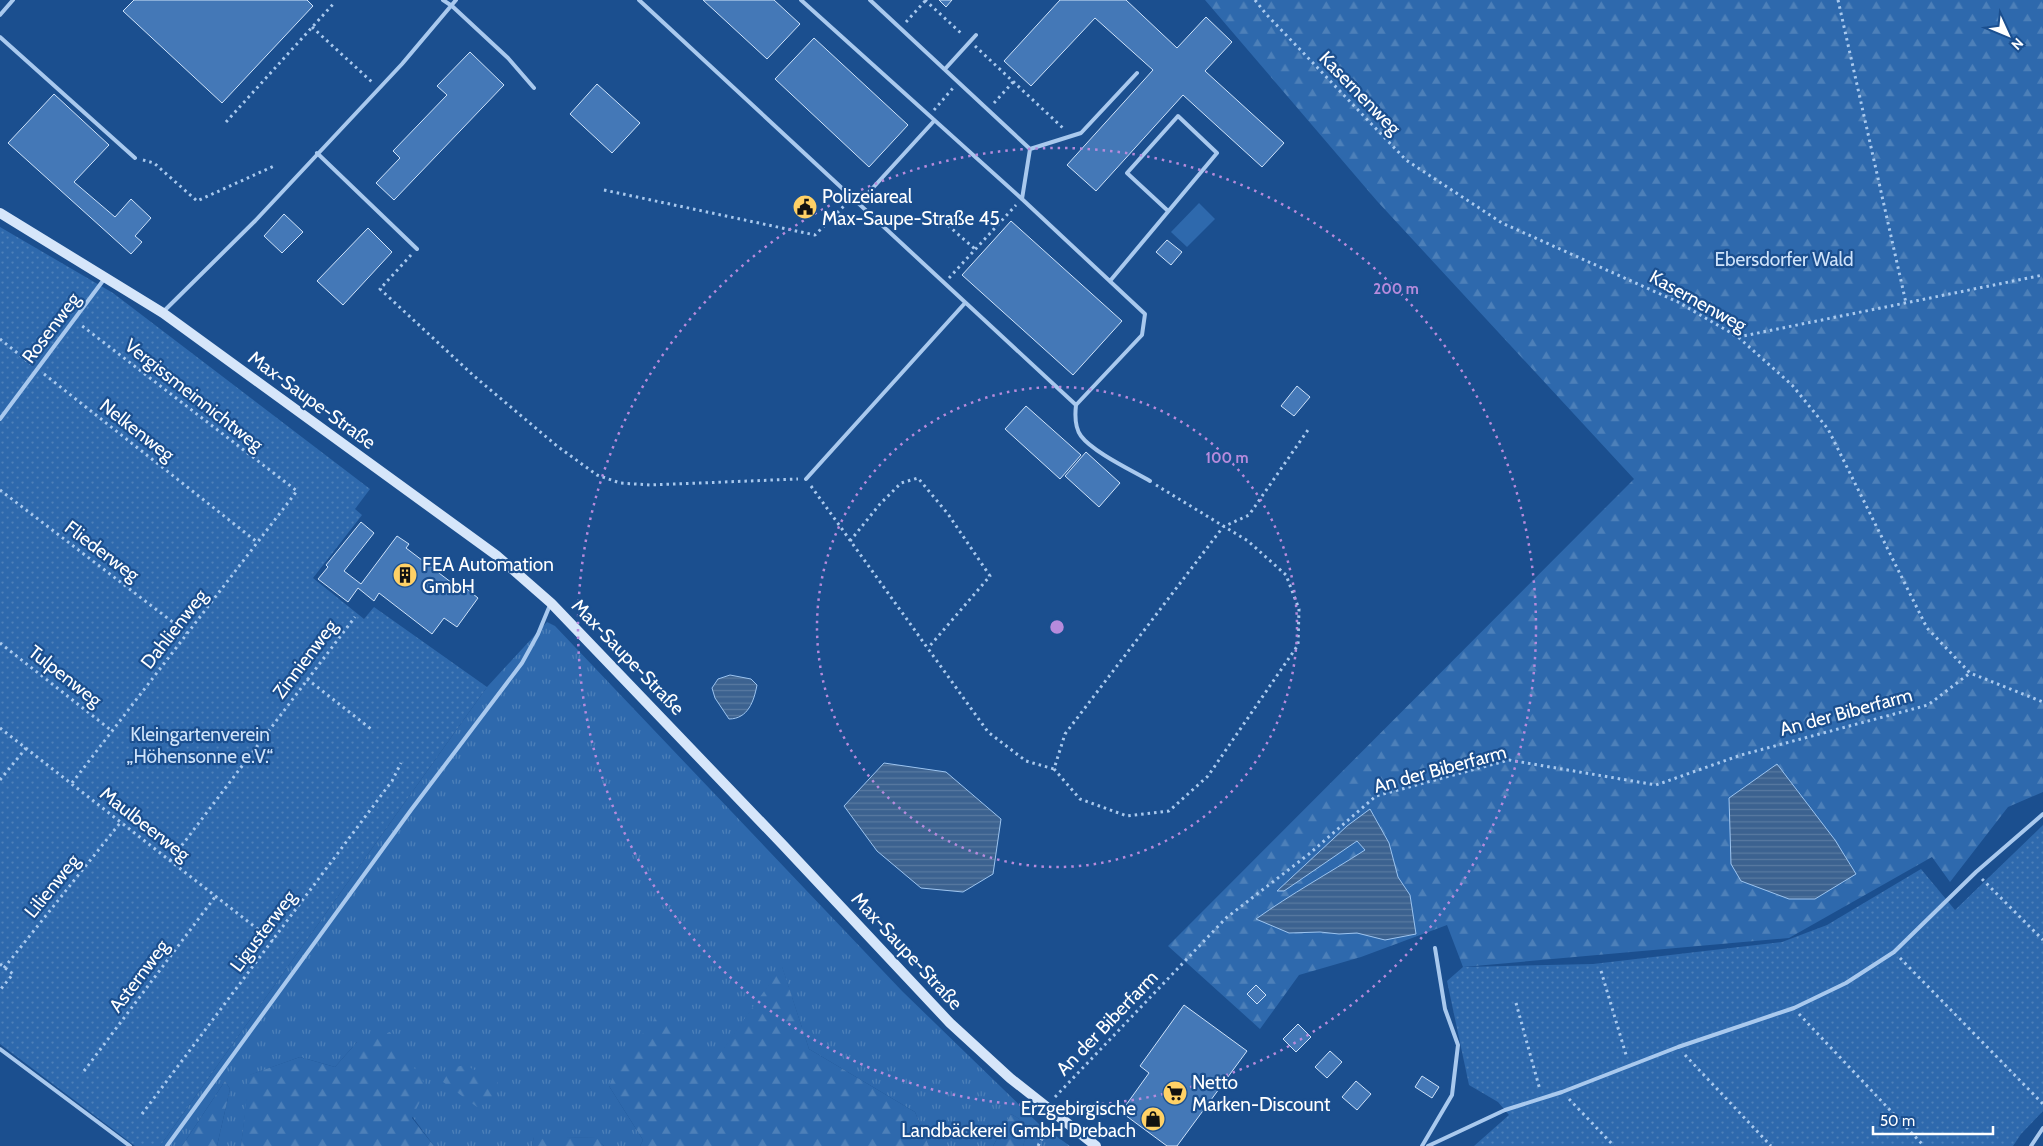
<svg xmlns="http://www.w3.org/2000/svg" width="2043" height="1146" font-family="Cabin,sans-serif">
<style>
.grass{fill:url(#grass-tufts)}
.forest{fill:url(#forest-firs)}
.park{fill:url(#park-dots)}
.pitch{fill:#2e69ad}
.water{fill:url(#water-rules);stroke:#9cc4f0}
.building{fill:#4478b7;stroke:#cfe3fa}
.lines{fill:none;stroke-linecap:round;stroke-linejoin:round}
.path{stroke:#a9c9ee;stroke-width:3;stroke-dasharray:2.5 4;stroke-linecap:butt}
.lane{stroke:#a9c9ee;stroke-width:4}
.secondary{stroke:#d6e6fa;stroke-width:10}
.ring{fill:none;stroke:#b68bdc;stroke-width:2.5;stroke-dasharray:2.5 5}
.labels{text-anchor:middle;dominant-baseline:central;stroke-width:4.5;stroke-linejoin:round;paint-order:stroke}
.street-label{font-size:19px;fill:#fff;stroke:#1b4f8f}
.poi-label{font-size:19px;fill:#fff;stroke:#1b4f8f;text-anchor:start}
.park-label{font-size:19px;fill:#cfe3fa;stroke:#1b4f8f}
.centre{fill:#b68bdc;stroke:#1b4f8f;stroke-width:2.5}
.ring-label{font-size:15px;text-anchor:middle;font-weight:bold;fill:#b68bdc;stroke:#1b4f8f;stroke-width:4.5;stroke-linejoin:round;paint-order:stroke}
</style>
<defs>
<pattern id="grass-tufts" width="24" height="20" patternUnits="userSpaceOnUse" patternTransform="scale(1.25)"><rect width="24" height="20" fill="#2e69ad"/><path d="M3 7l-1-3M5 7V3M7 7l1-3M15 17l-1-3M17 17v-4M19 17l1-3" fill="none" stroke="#4d80b9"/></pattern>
<pattern id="forest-firs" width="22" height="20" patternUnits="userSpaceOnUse" patternTransform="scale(1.25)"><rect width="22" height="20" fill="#2e69ad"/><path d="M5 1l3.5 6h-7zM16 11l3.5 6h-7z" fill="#4d80b9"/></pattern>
<pattern id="park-dots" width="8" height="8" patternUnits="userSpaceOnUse" patternTransform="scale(1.25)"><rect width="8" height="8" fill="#2e69ad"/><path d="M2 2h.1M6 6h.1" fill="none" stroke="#4d80b9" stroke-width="1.8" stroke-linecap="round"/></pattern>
<pattern id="water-rules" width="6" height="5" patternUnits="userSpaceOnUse" patternTransform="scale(1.25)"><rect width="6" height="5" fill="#3c6290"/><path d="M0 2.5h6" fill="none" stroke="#597aa1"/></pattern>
</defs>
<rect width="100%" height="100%" fill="#1b4f8f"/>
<path class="grass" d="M 547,622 L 555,626 L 902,991 L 1039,1124 L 1070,1146 L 1023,1146 L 1029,1125 L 1011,1114 L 993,1146 L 929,1146 L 915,1112 L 809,1049 L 782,967 L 716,1060 L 609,1086 L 643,1140 L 640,1146 L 604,1146 L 596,1138 L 534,1137 L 532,1146 L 434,1146 L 357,1042 L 335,1067 L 300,1057 L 250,1075 L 241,1146 L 217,1146 L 230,1089 L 225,1081 L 182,1146 L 160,1146 L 487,687 Z"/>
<path class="forest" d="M 1205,0 L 2043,0 L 2043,792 L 2008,807 L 1950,882 L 1932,857 L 1789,938 L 1463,967 L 1447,925 L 1361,957 L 1299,975 L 1260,1029 L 1168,946 L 1634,479 L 1377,201 Z
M 782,966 L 809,1049 L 915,1112 L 929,1146 L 640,1146 L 643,1140 L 609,1086 L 621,1058 L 661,1013 L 716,1059 Z
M 390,1032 L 427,1087 L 412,1118 L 434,1146 L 241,1146 L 249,1075 L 300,1057 L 335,1067 L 357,1042 Z
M 465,1065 L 498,1082 L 491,1100 L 477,1107 L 443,1082 L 447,1069 Z
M 225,1081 L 230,1089 L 217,1146 L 182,1146 Z
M 1011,1114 L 1030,1125 L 1023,1146 L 993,1146 Z
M 534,1136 L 597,1138 L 604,1146 L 532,1146 Z"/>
<path class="park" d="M 0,227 L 113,293 L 370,489 L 355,509 L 362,515 L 313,578 L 364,619 L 374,607 L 487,687 L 160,1146 L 135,1146 L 0,1044 Z
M 2043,825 L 2043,1111 L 2021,1134 L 2013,1146 L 1474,1146 L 1509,1115 L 1498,1102 L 1469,1085 L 1447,981 L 1463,967 L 1593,964 L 1782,942 L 1827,925 L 1921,869 L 1955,910 Z"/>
<path class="pitch" d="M 1199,203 L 1215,219 L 1187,247 L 1171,232 Z"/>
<path class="water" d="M 730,675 L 751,679 L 757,685 C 754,701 748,719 729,719 L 715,698 L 712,688 L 718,679 Z
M 884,763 L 946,772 L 1001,819 L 993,874 L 963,892 L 921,888 L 877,851 L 844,806 Z
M 1777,764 L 1835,840 L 1856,874 L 1815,899 L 1789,899 L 1741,881 L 1731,864 L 1729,798 Z
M 1370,809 L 1389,843 L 1398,877 L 1410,895 L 1416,934 L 1385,940 L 1357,933 L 1339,934 L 1320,932 L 1289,933 L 1256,919 C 1291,894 1329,873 1365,850 L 1357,841 L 1284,891 L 1277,891 L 1347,826 Z"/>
<path class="building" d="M 134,0 L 307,0 L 313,6 L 222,103 L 123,11 Z
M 703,0 L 774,0 L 800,24 L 767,59 Z
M 939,0 L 952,0 L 946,7 Z
M 1060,0 L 1126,0 L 1177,48 L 1206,17 L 1232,42 L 1205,71 L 1284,143 L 1262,167 L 1183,95 L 1096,191 L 1067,165 L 1153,70 L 1095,18 L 1031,86 L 1004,61 Z
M 814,38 L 908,125 L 869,167 L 775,79 Z
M 470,52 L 504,85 L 394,200 L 376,183 L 400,158 L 393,151 L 447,95 L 437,86 Z
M 597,84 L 640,123 L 612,153 L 570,114 Z
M 54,94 L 109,145 L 74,182 L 115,217 L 131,199 L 151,218 L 135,236 L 142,242 L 131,254 L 8,143 Z
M 284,214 L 303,232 L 282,253 L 264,236 Z
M 1011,221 L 1122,321 L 1073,375 L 962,275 Z
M 368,228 L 392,252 L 343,305 L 317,281 Z
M 1167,240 L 1182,252 L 1171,265 L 1156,252 Z
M 1297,386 L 1310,397 L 1294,416 L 1281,406 Z
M 1026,406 L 1081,455 L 1060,479 L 1005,429 Z
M 1086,452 L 1120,483 L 1099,507 L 1065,476 Z
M 361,522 L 374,533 L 344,571 L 361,584 L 397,536 L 409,544 L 406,548 L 464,592 L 467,589 L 478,598 L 457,627 L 444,618 L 432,634 L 379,593 L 374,601 L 358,588 L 348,602 L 318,579 L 328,567 L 326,565 Z
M 1256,985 L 1266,995 L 1257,1004 L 1247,994 Z
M 1184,1005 L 1247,1051 L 1177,1146 L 1167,1146 L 1121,1112 L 1149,1073 L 1140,1066 Z
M 1298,1024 L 1311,1037 L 1296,1052 L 1283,1039 Z
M 1330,1051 L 1342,1062 L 1327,1078 L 1315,1067 Z
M 1422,1076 L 1439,1087 L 1432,1098 L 1415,1087 Z
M 1356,1081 L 1371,1094 L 1357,1110 L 1342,1097 Z"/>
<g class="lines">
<path class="path" d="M 925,0 L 963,35
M 1255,0 L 1266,14 L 1406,160 L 1502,223 L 1678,302 L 1738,337 L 1792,385 L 1828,429 L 1927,628 L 1970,673 L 2043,702
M 1838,0 L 1906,303
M 906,22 L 926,0
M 312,27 L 373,83
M 975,46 L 1064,129
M 994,103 L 1014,81
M 934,110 L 953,88
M 226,122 L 335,2
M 143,160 L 154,163 L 197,201 L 274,166
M 604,190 L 815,235 L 846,204
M 943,221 L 976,250
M 411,255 L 380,289 L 474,376 L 557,446 L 597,475 L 620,483 L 650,485 L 798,479
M 949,278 L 1016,205
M 1738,337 L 2043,275
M 0,339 L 31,364
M 44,374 L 257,542
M 1156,485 L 1248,541 L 1286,575 L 1299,609 L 1298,645 L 1208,776 L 1169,811 L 1127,816 L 1080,799 L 1054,769 L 1065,734 L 1223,527 L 1249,515 L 1310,427
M 811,486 L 988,732 L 1026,761 L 1054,769
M 0,490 L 187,633
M 850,541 L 880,504 L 901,483 L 918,478 L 948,514 L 990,576 L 928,648
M 0,643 L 112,731
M 307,679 L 371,729
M 0,728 L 273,941
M 0,780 L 26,748
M 72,783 L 297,491 L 81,325
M 170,861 L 355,617
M 1982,879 L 2043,940
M 1900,958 L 2043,1104
M 0,964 L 13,974 L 0,990
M 4,968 L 120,823
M 1601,971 L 1627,1058
M 1516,1003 L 1540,1090
M 1799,1014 L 1924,1146
M 1685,1055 L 1771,1146
M 84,1071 L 215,897
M 1055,1097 L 1226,918 L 1309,854 L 1376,796 L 1509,760 L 1656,785 L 1741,755 L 1928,705 L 1970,673
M 1569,1099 L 1614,1146
M 142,1114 L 392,781 L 401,763
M 1038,1146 L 1050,1124"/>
<path class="lane" d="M 443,0 L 452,6 L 508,58 L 534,88
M 639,0 L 1076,405 L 1142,335 L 1145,314 L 1022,199 L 801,0
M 870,0 L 1030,149 L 1022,199
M 0,15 L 13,0
M 0,37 L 135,158
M 945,69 L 976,35
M 1030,149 L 1081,133 L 1137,73
M 317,153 L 417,249
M 859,203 L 934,121
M 1110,281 L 1217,153 L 1178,116 L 1127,173 L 1167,210
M 164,311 L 255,221 L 402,64 L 456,0
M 1076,405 C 1075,414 1075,428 1081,436 C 1093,452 1131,470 1150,481
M 0,419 L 105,278
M 806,479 L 965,303
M 0,1049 L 130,1146
M 167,1146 L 411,810 L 522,663 L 538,634 L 550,605
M 1422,1146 L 1452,1095 L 1458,1045 L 1445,1009 L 1435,948
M 1428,1146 L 1505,1110 L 1562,1092 L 1678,1047 L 1794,1008 L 1846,983 L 1894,952 L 1976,872 L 2043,814
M 2031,1146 L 2043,1128"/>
<path class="secondary" d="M 0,213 L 163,313 L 496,555 L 551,603 L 783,845 L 950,1023 L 1010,1078 L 1096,1146"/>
</g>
<g class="ring">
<circle cx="1057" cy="627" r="240"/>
<circle cx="1057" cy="627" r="479"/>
</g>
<defs>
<symbol id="civic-disc" viewBox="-11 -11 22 22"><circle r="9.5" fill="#ffd166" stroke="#1b4f8f"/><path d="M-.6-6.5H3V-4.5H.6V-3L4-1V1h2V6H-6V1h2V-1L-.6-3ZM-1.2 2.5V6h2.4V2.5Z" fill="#111"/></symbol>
<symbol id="building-disc" viewBox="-11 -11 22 22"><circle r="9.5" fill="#ffd166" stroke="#1b4f8f"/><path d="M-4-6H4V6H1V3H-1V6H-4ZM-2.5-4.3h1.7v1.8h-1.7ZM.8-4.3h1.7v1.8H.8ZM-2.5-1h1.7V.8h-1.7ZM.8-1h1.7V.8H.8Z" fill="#111"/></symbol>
<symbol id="supermarket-disc" viewBox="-11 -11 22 22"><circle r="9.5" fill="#ffd166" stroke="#1b4f8f"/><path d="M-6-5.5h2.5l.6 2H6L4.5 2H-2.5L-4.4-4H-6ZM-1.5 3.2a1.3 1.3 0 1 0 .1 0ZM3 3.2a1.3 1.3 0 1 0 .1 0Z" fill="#111"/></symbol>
<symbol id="shop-disc" viewBox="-11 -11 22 22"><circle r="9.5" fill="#ffd166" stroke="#1b4f8f"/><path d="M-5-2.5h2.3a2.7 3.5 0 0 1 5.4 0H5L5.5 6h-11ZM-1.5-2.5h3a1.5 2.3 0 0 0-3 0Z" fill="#111"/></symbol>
</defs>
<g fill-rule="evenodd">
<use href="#civic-disc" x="791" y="193" width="28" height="28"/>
<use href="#building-disc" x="391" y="561" width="28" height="28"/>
<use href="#supermarket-disc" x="1161" y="1079" width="28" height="28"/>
<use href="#shop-disc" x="1139" y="1105" width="28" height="28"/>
</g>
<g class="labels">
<g class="street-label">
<text transform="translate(1360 93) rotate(46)">Kasernenweg</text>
<text transform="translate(1698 301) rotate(29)">Kasernenweg</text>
<text transform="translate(51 328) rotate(-53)">Rosenweg</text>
<text transform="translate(194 395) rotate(38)">Vergissmeinnichtweg</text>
<text transform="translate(312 400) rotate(36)">Max-Saupe-Straße</text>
<text transform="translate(137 430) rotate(38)">Nelkenweg</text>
<text transform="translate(102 551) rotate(37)">Fliederweg</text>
<text transform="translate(174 629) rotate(-52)">Dahlienweg</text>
<text transform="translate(628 657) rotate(46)">Max-Saupe-Straße</text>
<text transform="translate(305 659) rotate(-53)">Zinnienweg</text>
<text transform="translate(65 676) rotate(38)">Tulpenweg</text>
<text transform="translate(1846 712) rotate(-15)">An der Biberfarm</text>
<text transform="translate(1440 769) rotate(-15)">An der Biberfarm</text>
<text transform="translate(145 824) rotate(38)">Maulbeerweg</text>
<text transform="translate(52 886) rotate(-51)">Lilienweg</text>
<text transform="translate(263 931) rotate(-53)">Ligusterweg</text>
<text transform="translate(907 951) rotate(47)">Max-Saupe-Straße</text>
<text transform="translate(139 976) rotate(-53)">Asternweg</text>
<text transform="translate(1107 1023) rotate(-46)">An der Biberfarm</text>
</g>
<g class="poi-label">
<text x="822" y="196">Polizeiareal<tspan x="822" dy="22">Max-Saupe-Straße 45</tspan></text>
<text x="422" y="564">FEA Automation<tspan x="422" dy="22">GmbH</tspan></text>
<text x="1192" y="1082">Netto<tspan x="1192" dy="22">Marken-Discount</tspan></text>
<text x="1136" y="1108" text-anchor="end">Erzgebirgische<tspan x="1136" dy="22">Landbäckerei GmbH Drebach</tspan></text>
</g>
<g class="park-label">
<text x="1784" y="259">Ebersdorfer Wald</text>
<text x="200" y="734">Kleingartenverein<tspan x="200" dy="22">„Höhensonne e.V.“</tspan></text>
</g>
</g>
<circle cx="1057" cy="627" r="8" class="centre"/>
<g class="ring-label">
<text x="1396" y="294">200 m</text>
<text x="1227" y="463">100 m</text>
</g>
<g transform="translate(2008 35) rotate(134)" stroke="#1b4f8f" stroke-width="4" paint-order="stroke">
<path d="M0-4L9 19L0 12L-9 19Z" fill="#ffffff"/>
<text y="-8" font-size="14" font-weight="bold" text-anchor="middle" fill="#ffffff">N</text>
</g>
<path d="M1873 1126v8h120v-8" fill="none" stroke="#ffffff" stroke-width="2.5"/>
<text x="1880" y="1126" font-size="15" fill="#ffffff" stroke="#1b4f8f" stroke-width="4" paint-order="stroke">50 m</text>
</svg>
